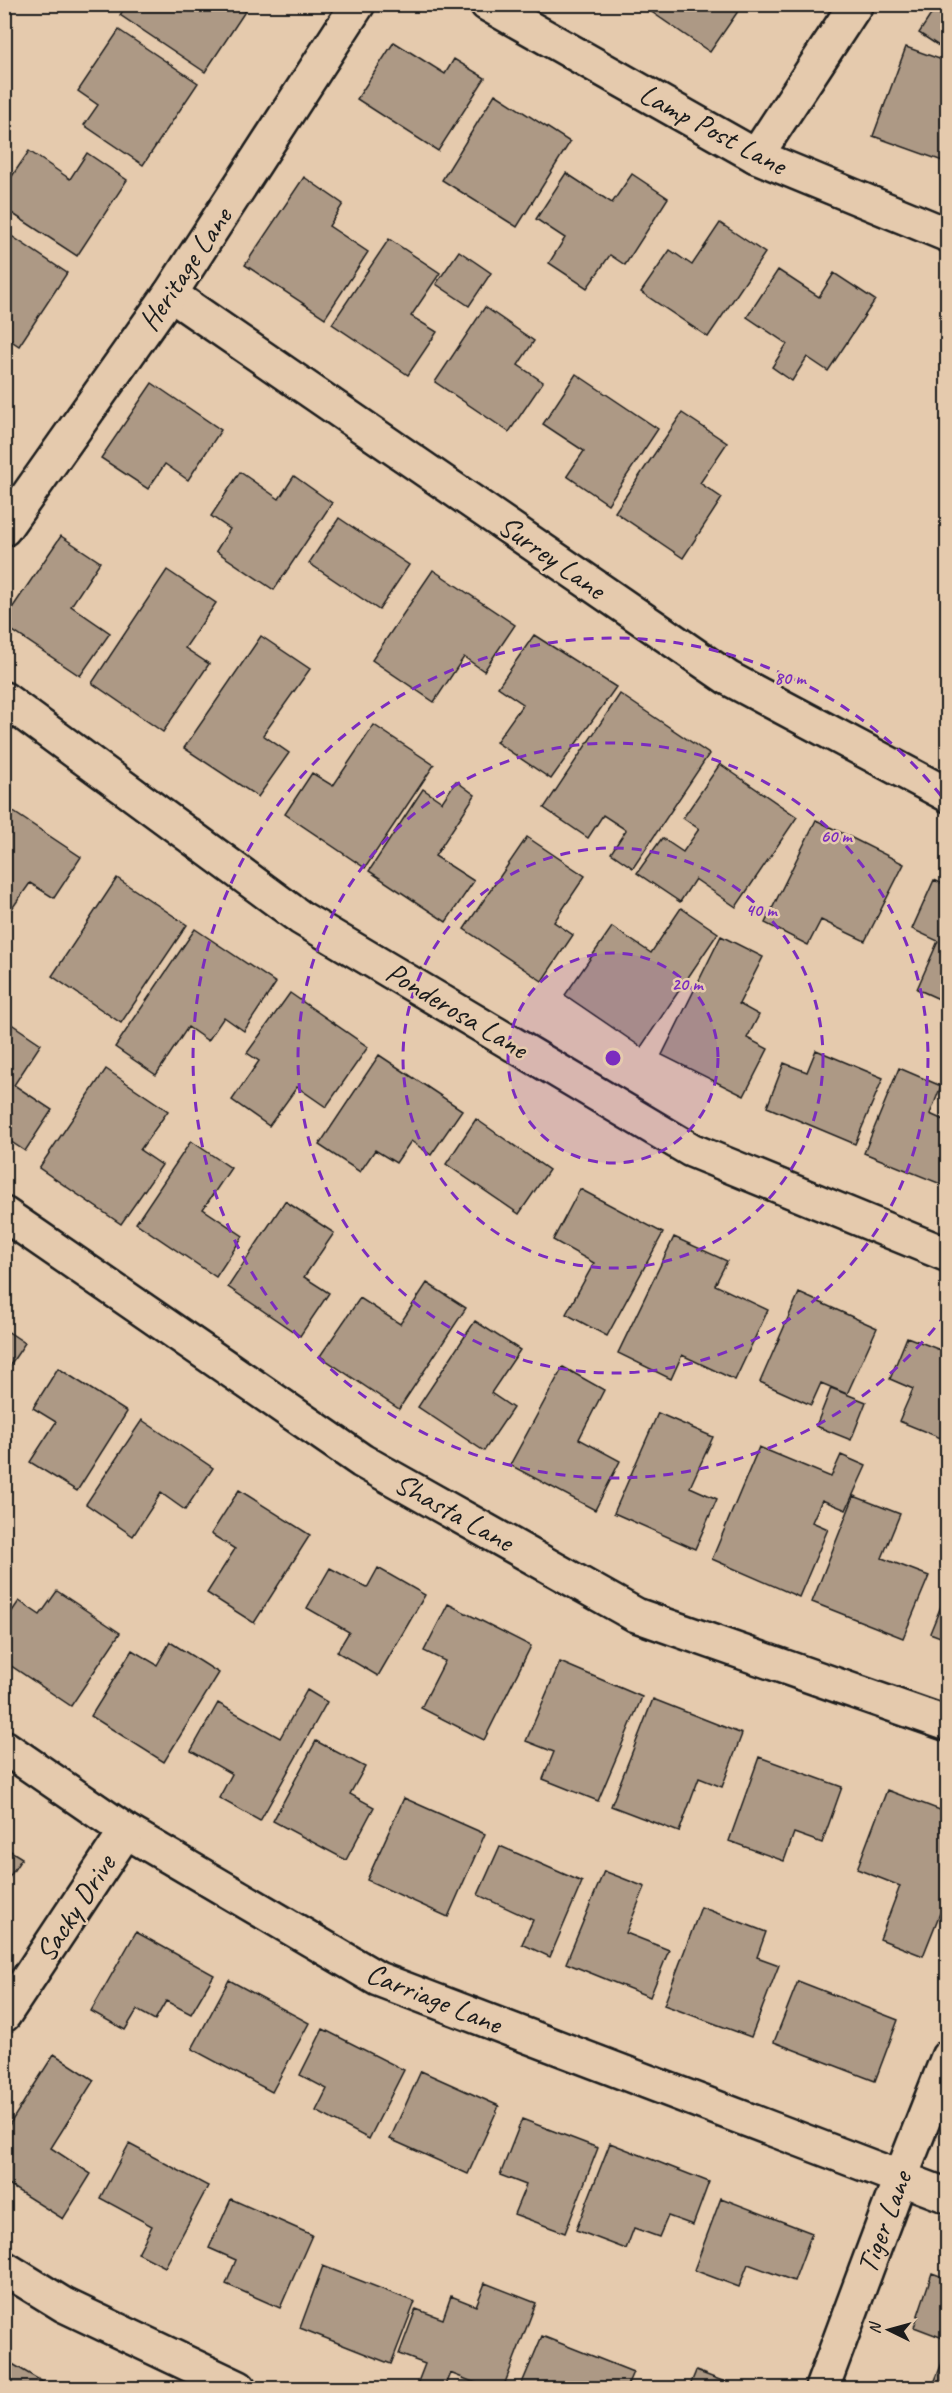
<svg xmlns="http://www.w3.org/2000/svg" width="952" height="2393" font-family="Caveat,sans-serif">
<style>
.building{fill:#ad9985;stroke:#1c1c1c;stroke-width:1.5}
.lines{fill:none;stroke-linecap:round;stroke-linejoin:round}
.minor-casing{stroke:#1c1c1c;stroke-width:38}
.minor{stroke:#e5caad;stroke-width:33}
.ring{fill:none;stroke:#7b2cbf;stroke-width:3;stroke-dasharray:10 8}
.labels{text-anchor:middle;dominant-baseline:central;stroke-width:5;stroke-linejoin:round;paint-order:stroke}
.street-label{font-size:30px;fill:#1c1c1c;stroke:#e5caad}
.centre{fill:#7b2cbf;stroke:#e5caad;stroke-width:3}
.ring-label{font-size:18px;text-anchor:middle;font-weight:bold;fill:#7b2cbf;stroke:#e5caad;stroke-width:5;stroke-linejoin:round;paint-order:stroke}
</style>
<rect width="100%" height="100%" fill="#e5caad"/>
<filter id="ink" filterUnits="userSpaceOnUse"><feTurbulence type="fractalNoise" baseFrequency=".0167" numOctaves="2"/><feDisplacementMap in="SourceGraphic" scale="12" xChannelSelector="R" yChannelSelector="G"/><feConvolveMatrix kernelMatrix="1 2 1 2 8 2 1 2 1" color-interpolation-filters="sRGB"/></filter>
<g filter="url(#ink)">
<path class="building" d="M 127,4 L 250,4 L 205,72 L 120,15 Z
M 640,4 L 743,4 L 710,52 Z
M 938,4 L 948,4 L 948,52 L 919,33 Z
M 119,30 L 198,83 L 143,165 L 84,125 L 98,105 L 78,91 Z
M 394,42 L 445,74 L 454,59 L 485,78 L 438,151 L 357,99 Z
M 906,47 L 948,62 L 948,163 L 873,136 Z
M 495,94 L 570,142 L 517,227 L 442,180 Z
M 29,151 L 70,179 L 87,153 L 127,180 L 77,256 L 4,208 L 4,188 Z
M 566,173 L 612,203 L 632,174 L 668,198 L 625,265 L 610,255 L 587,288 L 549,263 L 565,238 L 536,219 Z
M 304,177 L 343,204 L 329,226 L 368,252 L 325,318 L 245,265 Z
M 720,223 L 765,253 L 708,337 L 641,292 L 670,250 L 692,265 Z
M 4,231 L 67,273 L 19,346 L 4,336 Z
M 389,239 L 440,273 L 411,316 L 437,332 L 408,375 L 332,324 Z
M 459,251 L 491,273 L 469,306 L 436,284 Z
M 778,270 L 819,297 L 834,273 L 875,300 L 828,371 L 807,357 L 792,381 L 772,367 L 787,344 L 747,317 Z
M 485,307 L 534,341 L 518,365 L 543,382 L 509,432 L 435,382 Z
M 576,374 L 658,429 L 608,504 L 567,476 L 584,451 L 543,424 Z
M 152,383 L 221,430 L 188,480 L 165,464 L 148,489 L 101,458 Z
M 682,413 L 727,443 L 700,483 L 722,498 L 683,558 L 615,512 Z
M 240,472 L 279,499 L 294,476 L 332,503 L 274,590 L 216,551 L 230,529 L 211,516 Z
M 339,518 L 409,565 L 379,610 L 309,563 Z
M 61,536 L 100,562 L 71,606 L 110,633 L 80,676 L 4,625 L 4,620 Z
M 167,570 L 216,603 L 185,648 L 209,664 L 163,732 L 92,683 Z
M 433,570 L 515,625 L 484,671 L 464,657 L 434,702 L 372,660 Z
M 534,635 L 616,687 L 551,779 L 496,742 L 523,704 L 498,687 Z
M 261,636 L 310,669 L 263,735 L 289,753 L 258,797 L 184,748 Z
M 620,694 L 709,754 L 633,868 L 611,853 L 626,830 L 603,815 L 588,838 L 544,808 Z
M 374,725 L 434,765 L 365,868 L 285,814 L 312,773 L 333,786 Z
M 720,764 L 797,817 L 736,907 L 695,879 L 680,902 L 637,873 L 662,838 L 683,852 L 699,829 L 683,818 Z
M 456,781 L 475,795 L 435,856 L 474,881 L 446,922 L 369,871 L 423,789 L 442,802 Z
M 9,809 L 81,857 L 54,898 L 30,883 L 4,920 L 4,816 Z
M 816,820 L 904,864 L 865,941 L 821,920 L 808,945 L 765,923 Z
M 527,837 L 585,876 L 554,922 L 573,935 L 542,981 L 464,929 Z
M 117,878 L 187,925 L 121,1023 L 52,976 Z
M 934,880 L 948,886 L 948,1003 L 917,989 L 938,941 L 912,929 Z
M 681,908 L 718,933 L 641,1047 L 565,995 L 612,927 L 651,953 Z
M 195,929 L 276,983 L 244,1031 L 224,1017 L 208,1041 L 188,1027 L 156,1075 L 115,1047 Z
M 721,936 L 763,957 L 739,1004 L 759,1015 L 747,1038 L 768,1049 L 744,1096 L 662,1055 Z
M 290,993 L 368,1047 L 326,1107 L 297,1087 L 269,1126 L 232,1100 L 259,1061 L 247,1053 Z
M 4,1019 L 41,1044 L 14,1085 L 52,1110 L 25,1151 L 4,1137 Z
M 816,1050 L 883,1078 L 855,1144 L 767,1107 L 784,1063 L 807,1072 Z
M 379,1055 L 462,1110 L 431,1155 L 411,1141 L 396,1163 L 375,1150 L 360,1172 L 319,1145 Z
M 899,1068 L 941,1086 L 930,1114 L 948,1122 L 948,1187 L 864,1153 Z
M 106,1069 L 168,1111 L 140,1150 L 162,1165 L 121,1224 L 39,1168 Z
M 476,1119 L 549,1170 L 519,1214 L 446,1164 Z
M 191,1141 L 231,1168 L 203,1209 L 243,1236 L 216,1277 L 136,1223 Z
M 580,1189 L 663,1233 L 607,1336 L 566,1314 L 594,1263 L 553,1240 Z
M 285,1201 L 334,1233 L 304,1277 L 329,1293 L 300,1336 L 228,1287 Z
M 674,1237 L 727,1261 L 715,1285 L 768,1310 L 735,1380 L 682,1355 L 671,1379 L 618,1353 Z
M 427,1283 L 466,1308 L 399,1409 L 320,1356 L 360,1298 L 400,1324 Z
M 799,1293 L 877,1328 L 847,1394 L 821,1383 L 811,1405 L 760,1382 Z
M 475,1321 L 520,1350 L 491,1393 L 513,1408 L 484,1451 L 418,1407 Z
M 4,1329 L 25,1343 L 4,1374 Z
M 907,1337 L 948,1353 L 948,1441 L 899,1421 L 913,1389 L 890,1379 Z
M 563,1367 L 604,1390 L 579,1439 L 620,1461 L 595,1510 L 510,1465 Z
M 58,1368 L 127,1412 L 77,1491 L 30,1462 L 56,1422 L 33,1408 Z
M 831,1388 L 866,1402 L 851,1440 L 816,1426 Z
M 658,1413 L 713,1437 L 690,1487 L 717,1499 L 695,1549 L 614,1513 Z
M 142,1420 L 213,1468 L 185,1510 L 161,1493 L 133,1536 L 86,1504 Z
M 759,1447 L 831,1477 L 841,1455 L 866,1466 L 846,1510 L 822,1500 L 812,1522 L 828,1529 L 799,1597 L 712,1559 Z
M 239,1490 L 310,1535 L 254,1623 L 207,1593 L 235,1549 L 211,1534 Z
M 854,1496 L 900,1514 L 882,1558 L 929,1576 L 903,1638 L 812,1602 Z
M 330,1568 L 367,1588 L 378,1568 L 425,1595 L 378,1676 L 337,1652 L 349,1632 L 307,1608 Z
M 948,1589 L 948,1640 L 930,1633 Z
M 57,1591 L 120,1633 L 71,1706 L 4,1661 L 4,1623 L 19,1601 L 40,1615 Z
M 448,1604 L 531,1646 L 484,1740 L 421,1708 L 445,1661 L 424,1651 Z
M 170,1642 L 219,1673 L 164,1762 L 91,1716 L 132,1650 L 157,1665 Z
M 560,1662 L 642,1697 L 598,1801 L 543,1779 L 554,1752 L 526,1741 Z
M 307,1690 L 327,1702 L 260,1821 L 219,1798 L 232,1774 L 191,1751 L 218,1703 L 280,1738 Z
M 653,1699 L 742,1734 L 722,1787 L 699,1778 L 679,1832 L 611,1806 Z
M 316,1741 L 365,1767 L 350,1794 L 374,1807 L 346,1860 L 273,1821 Z
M 759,1757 L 842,1787 L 822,1843 L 794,1833 L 784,1861 L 729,1841 Z
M 887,1790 L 948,1813 L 948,1893 L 923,1956 L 880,1939 L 900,1886 L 857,1869 Z
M 404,1798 L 485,1834 L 448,1917 L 367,1880 Z
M 500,1846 L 582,1882 L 550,1957 L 522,1944 L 533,1920 L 478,1895 Z
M 4,1847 L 22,1858 L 4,1885 Z
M 604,1871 L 645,1887 L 626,1933 L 669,1950 L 650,1997 L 566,1963 Z
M 701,1907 L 766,1932 L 757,1957 L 779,1965 L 751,2037 L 664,2005 Z
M 136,1932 L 214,1975 L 191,2014 L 166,2001 L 155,2020 L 137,2010 L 125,2030 L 91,2011 Z
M 229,1980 L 309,2023 L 272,2092 L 192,2049 Z
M 798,1981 L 898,2020 L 875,2081 L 774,2042 Z
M 323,2029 L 404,2070 L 369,2139 L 316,2111 L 327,2089 L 300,2075 Z
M 54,2054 L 94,2080 L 51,2148 L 91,2174 L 63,2219 L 4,2182 L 4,2133 Z
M 421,2071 L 499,2106 L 468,2174 L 390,2139 Z
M 522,2119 L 598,2148 L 565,2233 L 514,2214 L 526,2185 L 500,2175 Z
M 610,2143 L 709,2182 L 693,2225 L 668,2216 L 659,2237 L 634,2228 L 626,2249 L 576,2230 Z
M 129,2144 L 208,2186 L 165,2267 L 138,2253 L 152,2226 L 100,2198 Z
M 721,2198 L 812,2233 L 794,2281 L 748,2264 L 739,2287 L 694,2270 Z
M 231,2199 L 312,2235 L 280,2308 L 226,2284 L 236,2260 L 209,2248 Z
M 323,2266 L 415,2302 L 391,2364 L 300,2328 Z
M 932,2273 L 948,2279 L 948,2340 L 914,2327 Z
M 485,2283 L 536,2303 L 503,2388 L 488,2388 L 450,2373 L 444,2388 L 416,2387 L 425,2364 L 399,2354 L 416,2309 L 443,2319 L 451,2296 L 476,2306 Z
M 542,2336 L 633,2372 L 626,2388 L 520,2388 Z
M 944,2358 L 948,2360 L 948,2388 L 932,2388 Z
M 4,2359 L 53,2388 L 4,2388 Z
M 696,2371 L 741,2388 L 689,2388 Z"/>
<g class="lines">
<defs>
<g id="minor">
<path d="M 487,4 L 756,156 L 948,235"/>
<path d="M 756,156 L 856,4"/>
<path d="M 170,294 L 728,678 L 948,795"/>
<path d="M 4,529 L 170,294 L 358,4"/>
<path d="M 4,699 L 301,918 L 691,1150 L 948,1255"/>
<path d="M 4,1214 L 362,1461 L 636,1615 L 948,1724"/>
<path d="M 4,1747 L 126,1831 L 378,1979 L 948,2196"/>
<path d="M 4,2015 L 126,1831"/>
<path d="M 4,2268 L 64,2305 L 239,2388"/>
<path id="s1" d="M 822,2388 L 900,2179 L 948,2057"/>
</g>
</defs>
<use href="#minor" class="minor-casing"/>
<use href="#minor" class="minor"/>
</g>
</g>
<circle cx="613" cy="1058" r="105" fill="#7b2cbf" fill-opacity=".12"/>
<g class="ring">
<circle cx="613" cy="1058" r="105"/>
<circle cx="613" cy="1058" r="210"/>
<circle cx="613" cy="1058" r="315"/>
<path d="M946 1314A420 420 0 1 1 946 802"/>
</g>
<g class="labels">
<g class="street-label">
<text transform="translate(713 129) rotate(28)">Lamp Post Lane</text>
<text transform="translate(185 269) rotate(-56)">Heritage Lane</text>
<text transform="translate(552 557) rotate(35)">Surrey Lane</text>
<text transform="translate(457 1010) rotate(31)">Ponderosa Lane</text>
<text transform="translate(454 1512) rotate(29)">Shasta Lane</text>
<text transform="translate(75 1908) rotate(-57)">Sacky Drive</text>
<text transform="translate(434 1998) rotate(22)">Carriage Lane</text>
<text stroke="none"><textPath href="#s1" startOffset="177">Tiger Lane</textPath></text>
</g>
</g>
<circle cx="613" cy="1058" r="9" class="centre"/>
<g class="ring-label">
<text x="790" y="684">80 m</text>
<text x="836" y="842">60 m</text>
<text x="761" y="916">40 m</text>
<text x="687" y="990">20 m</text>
</g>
<rect width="952" height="2393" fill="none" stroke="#e5caad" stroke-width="24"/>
<rect x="12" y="12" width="928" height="2369" fill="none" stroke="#1c1c1c" stroke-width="2" filter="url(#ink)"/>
<g transform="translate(889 2330) rotate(275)" stroke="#e5caad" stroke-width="4.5" paint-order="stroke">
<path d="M0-4.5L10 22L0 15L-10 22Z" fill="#1c1c1c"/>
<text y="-9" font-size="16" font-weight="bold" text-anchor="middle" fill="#1c1c1c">N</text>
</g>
</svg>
